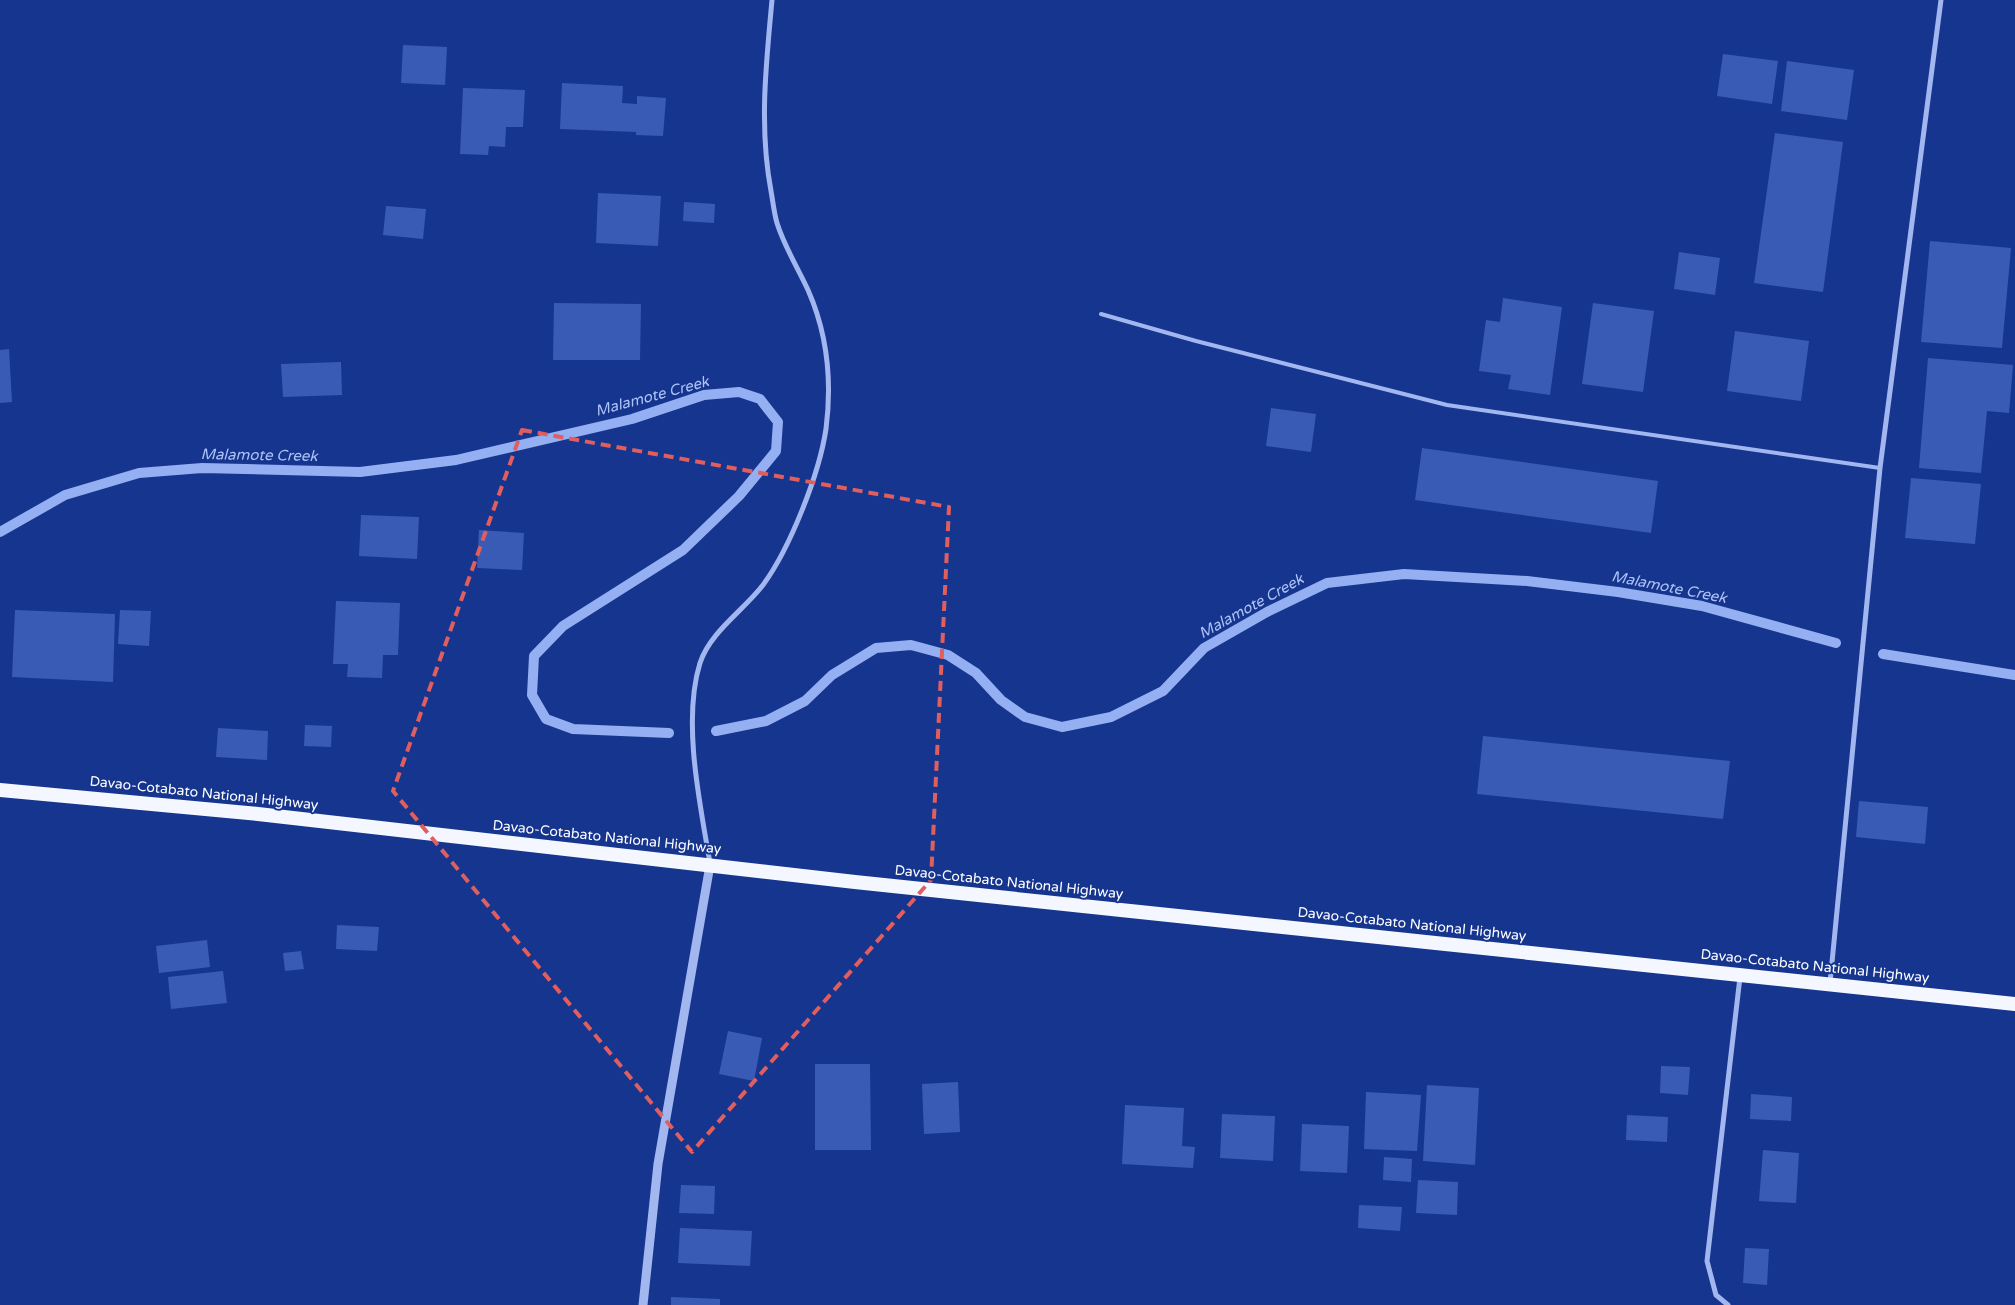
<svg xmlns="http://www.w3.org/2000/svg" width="2015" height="1305" font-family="'Varela Round',sans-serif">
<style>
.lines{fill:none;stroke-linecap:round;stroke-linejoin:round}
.stream{stroke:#94aff2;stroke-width:10}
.building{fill:#3a5bb5}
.service{stroke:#a2b7f0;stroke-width:4}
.minor{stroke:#a2b7f0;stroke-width:5}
.tertiary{stroke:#a2b7f0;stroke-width:9}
.trunk{stroke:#f4f7ff;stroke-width:14}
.marked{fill:none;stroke:#e05e5e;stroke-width:4;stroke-dasharray:10 6;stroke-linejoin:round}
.labels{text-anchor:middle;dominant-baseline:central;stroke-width:4;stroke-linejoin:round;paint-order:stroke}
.street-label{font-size:14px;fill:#fff;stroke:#16358e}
.water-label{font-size:15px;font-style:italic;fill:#adc2f7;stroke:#16358e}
</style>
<rect width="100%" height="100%" fill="#16358e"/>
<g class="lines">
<path class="stream" d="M 0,532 L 65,495 L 139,473 L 202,468 L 360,472 L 456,460 L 632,419 L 704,395 L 739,392 L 760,399 L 778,422 L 776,451 L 739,496 L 683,550 L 563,626 L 534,656 L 532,695 L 546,719 L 573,729 L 669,733
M 1883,654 L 2015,675
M 716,731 L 766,721 L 805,701 L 832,675 L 876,648 L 911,645 L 948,655 L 976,673 L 1001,700 L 1025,717 L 1062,727 L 1111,717 L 1163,691 L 1204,648 L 1267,612 L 1327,583 L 1404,574 L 1527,581 L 1618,592 L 1702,606 L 1836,643"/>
</g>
<path class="building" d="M 403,45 L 447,47 L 445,85 L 401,83 Z
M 1723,54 L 1778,61 L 1772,104 L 1717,96 Z
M 1787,61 L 1854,70 L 1847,120 L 1781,111 Z
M 562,83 L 623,86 L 622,103 L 637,104 L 637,96 L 666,98 L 663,136 L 636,135 L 636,132 L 560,129 Z
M 463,88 L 525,90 L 523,127 L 506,127 L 505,147 L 489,146 L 488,155 L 460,154 Z
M 1775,133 L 1843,142 L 1823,292 L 1754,283 Z
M 598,193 L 661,196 L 658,246 L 596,243 Z
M 684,202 L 715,204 L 714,223 L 683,221 Z
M 386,206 L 426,209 L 423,239 L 383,235 Z
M 1930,241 L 2011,248 L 2002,348 L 1921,342 Z
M 1679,252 L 1720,258 L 1715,295 L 1674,289 Z
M 1503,298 L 1562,307 L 1550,395 L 1508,389 L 1511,375 L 1479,371 L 1486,320 L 1500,322 Z
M 554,303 L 641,304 L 640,360 L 553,360 Z
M 1593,303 L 1654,311 L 1643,392 L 1582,384 Z
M 1735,331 L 1809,341 L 1801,401 L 1727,391 Z
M 9,349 L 12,402 L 0,403 L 0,350 Z
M 1928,358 L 2013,365 L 2009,413 L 1987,411 L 1981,473 L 1919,468 Z
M 341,362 L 342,395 L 283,397 L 281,364 Z
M 1271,408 L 1316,414 L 1311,452 L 1266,446 Z
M 1422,448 L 1658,481 L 1651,533 L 1415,500 Z
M 1911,478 L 1981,484 L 1975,544 L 1905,538 Z
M 361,515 L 419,517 L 417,559 L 359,556 Z
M 479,530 L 524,533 L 522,570 L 477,568 Z
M 336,601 L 400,603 L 398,655 L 383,655 L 382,678 L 347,677 L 348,664 L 333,664 Z
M 15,610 L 115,614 L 113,682 L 12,677 Z
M 120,610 L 151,611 L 149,646 L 118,644 Z
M 305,725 L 332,726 L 331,747 L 304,746 Z
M 218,728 L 268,731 L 267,760 L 216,757 Z
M 1483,736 L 1730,761 L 1723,819 L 1477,794 Z
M 1859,801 L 1928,807 L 1925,844 L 1856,837 Z
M 337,925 L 379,927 L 377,951 L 336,949 Z
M 207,940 L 210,967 L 159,973 L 156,946 Z
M 301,951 L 304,969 L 285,971 L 283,953 Z
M 223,971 L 227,1003 L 171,1009 L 168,977 Z
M 728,1031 L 762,1038 L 754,1081 L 719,1074 Z
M 815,1064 L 870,1064 L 871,1150 L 815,1150 Z
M 1661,1066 L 1690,1067 L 1688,1095 L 1660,1093 Z
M 958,1082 L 960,1132 L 924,1134 L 922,1084 Z
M 1427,1085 L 1479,1088 L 1475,1165 L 1423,1161 Z
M 1366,1092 L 1421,1095 L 1417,1151 L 1364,1149 Z
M 1751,1094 L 1792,1097 L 1791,1121 L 1750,1119 Z
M 1125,1105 L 1184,1108 L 1182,1146 L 1195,1147 L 1193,1168 L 1122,1164 Z
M 1222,1114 L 1275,1116 L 1273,1161 L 1220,1158 Z
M 1627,1115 L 1668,1117 L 1667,1142 L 1626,1140 Z
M 1302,1124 L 1349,1126 L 1347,1173 L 1300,1171 Z
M 1763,1150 L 1799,1153 L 1796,1203 L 1759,1201 Z
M 1384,1157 L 1412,1159 L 1411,1182 L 1383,1180 Z
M 1418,1180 L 1458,1182 L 1457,1215 L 1416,1213 Z
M 681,1185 L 715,1186 L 714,1214 L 679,1213 Z
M 1359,1205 L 1402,1207 L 1400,1231 L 1358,1228 Z
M 680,1228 L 752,1231 L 750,1266 L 678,1263 Z
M 1745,1248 L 1769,1249 L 1767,1285 L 1743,1283 Z
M 671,1297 L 720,1299 L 720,1305 L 671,1305 Z"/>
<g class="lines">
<path class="service" d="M 1101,314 L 1196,341 L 1447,405 L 1880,468"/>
<path class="minor" d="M 710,863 C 700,804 682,721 700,663 C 710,632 744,610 763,585 C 790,548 819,475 826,429 C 832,382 827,333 808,290 C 798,268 784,246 777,223 C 774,213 773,202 771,191 C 759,127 766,65 772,0
M 1830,983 L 1880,468 L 1941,0
M 1728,1305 L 1716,1295 L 1707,1261 L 1740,977"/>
<path class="tertiary" d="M 643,1305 L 658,1164 L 710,865"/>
<path class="trunk" d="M 0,790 L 258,814 L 855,882 L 2015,1004"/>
</g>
<path class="marked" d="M 522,430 L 949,507 L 931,880 L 692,1152 L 393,791 Z"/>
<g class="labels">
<g class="street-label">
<text transform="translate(204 793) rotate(6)">Davao-Cotabato National Highway</text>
<text transform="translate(607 837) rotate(6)">Davao-Cotabato National Highway</text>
<text transform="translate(1009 882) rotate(6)">Davao-Cotabato National Highway</text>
<text transform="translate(1412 924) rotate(6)">Davao-Cotabato National Highway</text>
<text transform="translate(1815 966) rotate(6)">Davao-Cotabato National Highway</text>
</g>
<g class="water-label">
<text transform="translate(652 396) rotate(-15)">Malamote Creek</text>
<text transform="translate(259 455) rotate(1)">Malamote Creek</text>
<text transform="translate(1669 587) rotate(11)">Malamote Creek</text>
<text transform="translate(1251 606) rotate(-29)">Malamote Creek</text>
</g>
</g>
</svg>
